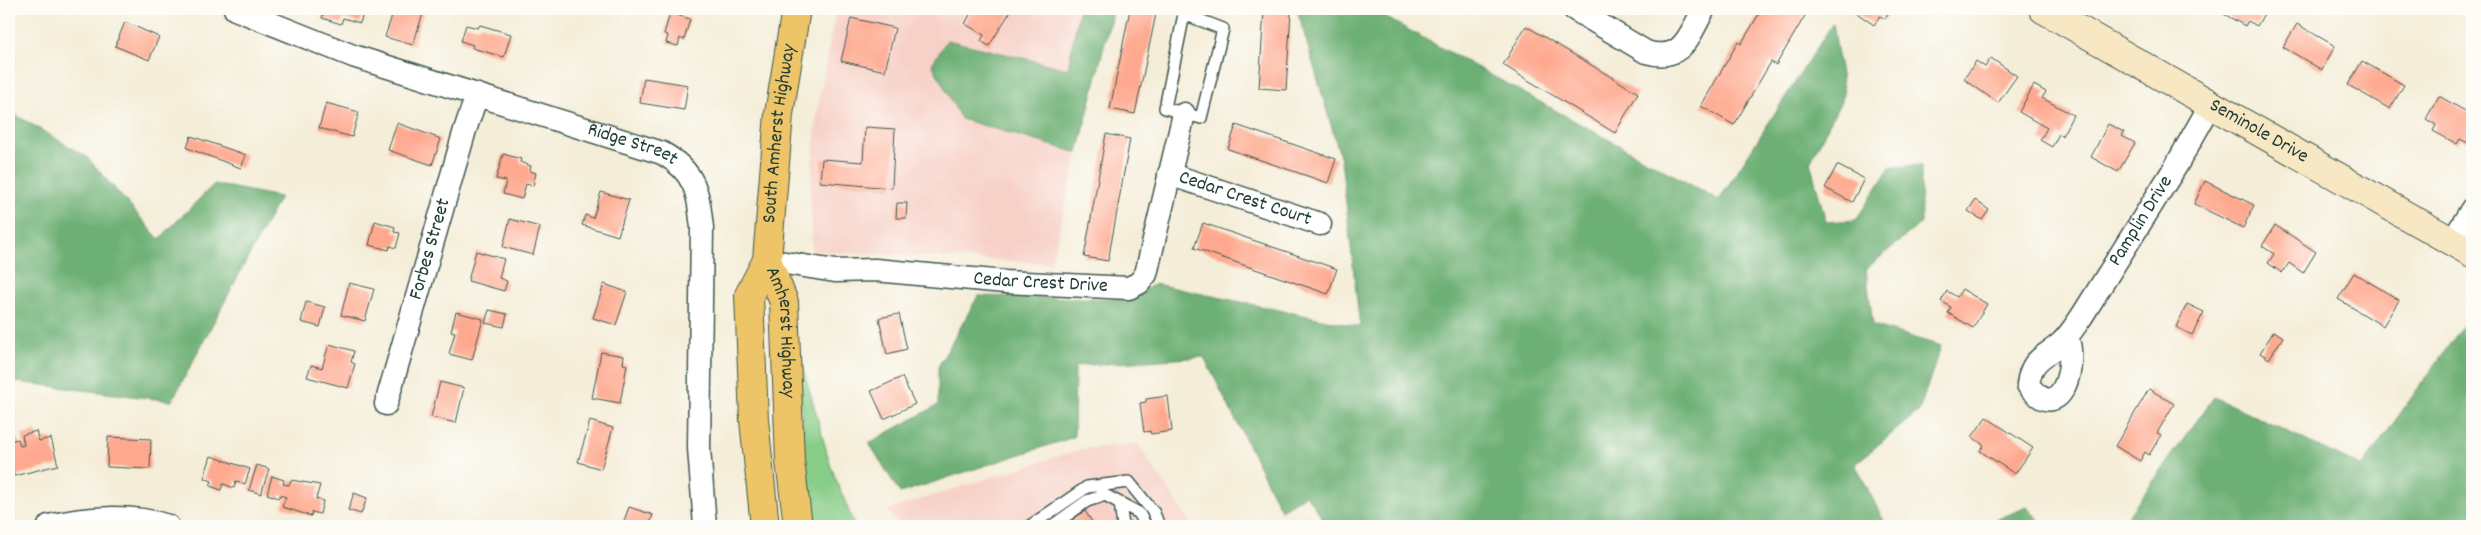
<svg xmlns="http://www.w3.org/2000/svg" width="2481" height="535" font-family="Dekko,sans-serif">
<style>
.built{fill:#f7d1c8}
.green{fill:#87cd88;stroke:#53855e}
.forest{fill:#6db074;stroke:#467654}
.building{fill:#fea98f}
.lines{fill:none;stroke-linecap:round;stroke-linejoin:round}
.lane-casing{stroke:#3f574d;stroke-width:14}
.street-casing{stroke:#3f574d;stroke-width:25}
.secondary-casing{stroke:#3f574d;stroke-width:30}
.primary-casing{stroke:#3f574d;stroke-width:30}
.lane{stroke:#fff;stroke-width:11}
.street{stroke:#fff;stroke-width:22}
.secondary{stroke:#f8e7c3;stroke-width:28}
.primary{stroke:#eec469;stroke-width:28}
.labels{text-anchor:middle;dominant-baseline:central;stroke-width:4;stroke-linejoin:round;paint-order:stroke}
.street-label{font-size:20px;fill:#1f3d34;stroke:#fdfcf7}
</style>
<rect width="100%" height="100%" fill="#fdfcf7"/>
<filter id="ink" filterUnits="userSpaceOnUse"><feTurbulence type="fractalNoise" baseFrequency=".02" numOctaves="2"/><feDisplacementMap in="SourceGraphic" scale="10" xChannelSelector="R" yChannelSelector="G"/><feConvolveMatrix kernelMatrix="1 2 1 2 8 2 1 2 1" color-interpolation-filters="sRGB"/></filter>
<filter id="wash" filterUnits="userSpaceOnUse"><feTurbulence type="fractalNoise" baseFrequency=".0096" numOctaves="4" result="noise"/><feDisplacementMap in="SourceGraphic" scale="20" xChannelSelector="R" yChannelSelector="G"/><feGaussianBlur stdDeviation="1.12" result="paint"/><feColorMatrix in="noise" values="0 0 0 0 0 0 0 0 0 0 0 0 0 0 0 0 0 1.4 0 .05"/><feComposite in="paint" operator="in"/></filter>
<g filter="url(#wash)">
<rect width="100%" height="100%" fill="#f4edd8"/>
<path class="built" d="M 836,9 L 1079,9 L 1068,69 L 947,40 L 962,119 L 1078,153 L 1051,263 L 812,251 L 810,192 L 817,111 Z
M 1137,443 L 1193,526 L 899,526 L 887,510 L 1082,449 Z"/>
<path class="green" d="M 798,349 L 831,467 L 855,526 L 811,526 L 806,506 Z"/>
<path class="forest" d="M 1079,9 L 1113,9 L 1078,153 L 961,119 L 932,64 L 947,40 L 1068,69 Z
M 1297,9 L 1390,9 L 1385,17 L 1719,200 L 1833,23 L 1844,95 L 1810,162 L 1826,222 L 1856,220 L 1890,167 L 1921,165 L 1921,223 L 1866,269 L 1873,325 L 1941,346 L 1919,411 L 1855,464 L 1885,523 L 1896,526 L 1328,526 L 1306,495 L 1281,510 L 1204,357 L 1075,366 L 1074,437 L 900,493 L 869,443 L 938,405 L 938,367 L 978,296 L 1129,299 L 1155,284 L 1360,327 L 1341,159 Z
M 9,111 L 87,157 L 159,239 L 214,184 L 280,197 L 172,401 L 9,381 Z
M 2472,313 L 2472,526 L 2121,526 L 2214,397 L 2362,467 Z
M 2027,507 L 2045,526 L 1981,526 Z"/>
<g id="blocks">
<path class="building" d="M 316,9 L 365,9 L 360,23 L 343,18 L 341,24 L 322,18 L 324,12 Z
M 394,9 L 411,9 L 423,13 L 413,45 L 385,37 Z
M 973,9 L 1012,9 L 989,46 L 981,41 L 984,35 L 965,24 Z
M 1130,9 L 1157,9 L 1135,114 L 1110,109 Z
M 1762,9 L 1809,9 L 1776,65 L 1771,62 L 1734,125 L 1701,106 L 1738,42 L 1741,44 Z
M 1857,9 L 1892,9 L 1885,19 L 1880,16 L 1874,25 L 1855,12 Z
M 2215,9 L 2260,9 L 2265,12 L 2257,26 L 2248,21 L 2245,26 Z
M 1264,10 L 1291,11 L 1286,90 L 1259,88 Z
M 670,13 L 690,19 L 684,40 L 680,38 L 678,46 L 666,43 L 668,35 L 664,34 Z
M 851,18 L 895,28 L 885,71 L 841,61 Z
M 125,22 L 159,37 L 149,60 L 115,46 Z
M 2297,24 L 2335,46 L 2322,70 L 2283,47 Z
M 466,25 L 478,28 L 480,25 L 511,34 L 504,57 L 472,48 L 473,45 L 461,41 Z
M 1526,26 L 1638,93 L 1615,133 L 1503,65 Z
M 1991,58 L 2017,76 L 1998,103 L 1964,79 L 1976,61 L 1985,67 Z
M 2362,61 L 2404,85 L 2390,109 L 2348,85 Z
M 644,78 L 688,85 L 684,110 L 640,103 Z
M 2034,85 L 2046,92 L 2042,98 L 2073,115 L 2062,136 L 2059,134 L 2052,147 L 2040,140 L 2047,128 L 2019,112 Z
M 2439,96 L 2472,115 L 2472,136 L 2468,143 L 2460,139 L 2457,144 L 2433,131 L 2436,125 L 2426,119 Z
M 326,103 L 359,112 L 352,137 L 319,128 Z
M 397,123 L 441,139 L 432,165 L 388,150 Z
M 2108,124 L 2124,132 L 2122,136 L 2135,143 L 2118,172 L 2091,157 Z
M 1236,125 L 1336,159 L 1328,183 L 1228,149 Z
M 865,127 L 895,129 L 892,188 L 820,182 L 822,159 L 863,162 Z
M 1106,134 L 1130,139 L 1108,261 L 1084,257 Z
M 191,136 L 246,155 L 241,168 L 187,148 Z
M 503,154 L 521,159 L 520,162 L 531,166 L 530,171 L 536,173 L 533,186 L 526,184 L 522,199 L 503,194 L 506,181 L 496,179 Z
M 1837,165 L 1864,179 L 1852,202 L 1825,188 Z
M 2205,181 L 2254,205 L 2243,228 L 2194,204 Z
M 601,192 L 629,200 L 618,236 L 582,225 L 585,215 L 593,218 Z
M 1975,200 L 1989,210 L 1982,220 L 1968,211 Z
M 897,203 L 907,203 L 906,218 L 896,218 Z
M 510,219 L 540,227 L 533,255 L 503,247 Z
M 375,221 L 395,227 L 394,232 L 400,233 L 396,248 L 390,246 L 389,250 L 369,245 Z
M 1203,223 L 1337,269 L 1328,294 L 1194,248 Z
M 2275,225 L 2316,252 L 2303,273 L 2289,263 L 2282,273 L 2268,263 L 2274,254 L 2262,246 Z
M 476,251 L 504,259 L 499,278 L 507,281 L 504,291 L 468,281 Z
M 2354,273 L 2399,300 L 2383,326 L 2338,299 Z
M 349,283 L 374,289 L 365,321 L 341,315 Z
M 604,284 L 627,292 L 616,325 L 593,318 Z
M 1962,289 L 1987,304 L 1973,328 L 1948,313 L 1951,307 L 1941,301 L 1947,291 L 1957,297 Z
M 306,302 L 325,307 L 320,327 L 301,322 Z
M 2187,304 L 2204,312 L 2192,335 L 2176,327 Z
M 489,310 L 507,314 L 504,327 L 485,323 Z
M 456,312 L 483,319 L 472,360 L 449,354 L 455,332 L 451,331 Z
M 899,314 L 907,349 L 887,354 L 879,318 Z
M 2274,331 L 2283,337 L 2269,359 L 2260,353 Z
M 329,344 L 354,351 L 351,362 L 355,364 L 348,388 L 307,377 L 311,365 L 322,368 Z
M 601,352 L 624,356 L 623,364 L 627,365 L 620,403 L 592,398 Z
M 902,377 L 915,404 L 884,419 L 871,391 Z
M 440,382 L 464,388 L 456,423 L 431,417 Z
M 2149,389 L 2174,404 L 2157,433 L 2161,435 L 2149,455 L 2145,452 L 2140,461 L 2115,446 Z
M 1168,396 L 1172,431 L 1151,434 L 1150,431 L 1144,432 L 1140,403 L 1146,402 L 1146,399 Z
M 1986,417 L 2033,448 L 2015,474 L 1980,451 L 1984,445 L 1972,437 Z
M 590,421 L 613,428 L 601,469 L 578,462 Z
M 36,431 L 39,441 L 51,438 L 58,465 L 14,476 L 9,453 L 9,449 L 12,448 L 10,441 L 18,439 L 20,446 L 24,445 L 22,435 Z
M 108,437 L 151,439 L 150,469 L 107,467 Z
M 211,456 L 250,469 L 245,484 L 236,481 L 234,488 L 223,484 L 221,490 L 210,486 L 212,481 L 204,478 Z
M 257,465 L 269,469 L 261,494 L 249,490 Z
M 272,476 L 284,480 L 283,484 L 289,485 L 291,480 L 320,485 L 316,499 L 323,501 L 320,514 L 312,512 L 311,516 L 282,507 L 286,497 L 280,495 L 279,498 L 267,494 Z
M 354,493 L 367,498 L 361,514 L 348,510 Z
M 629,507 L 653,515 L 649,526 L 622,526 Z
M 1085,511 L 1095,526 L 1063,526 Z"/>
</g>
</g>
<g filter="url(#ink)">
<use href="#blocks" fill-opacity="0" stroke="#3f574d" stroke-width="1"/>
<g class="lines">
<defs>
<path id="lane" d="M 1184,14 L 1223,29 L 1201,118 L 1165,108 Z
M 1120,503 L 1139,513 L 1146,526
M 1030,526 L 1087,487 L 1129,482 L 1154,513 L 1159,526
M 1052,526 L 1087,501 L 1105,495 L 1120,503 L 1123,526"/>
<g id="street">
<path id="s1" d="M 235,9 L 353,56 L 662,153 C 696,172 698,192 702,228 L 699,448 L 705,526"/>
<path d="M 1574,9 L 1646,52 C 1683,63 1689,35 1704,9"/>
<path id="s2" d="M 1169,174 L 1320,224"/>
<path d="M 2452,242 L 2472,209"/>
<path id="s3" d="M 767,260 L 835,271 L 875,270 L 1005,282 L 1129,288 L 1139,283 L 1146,274 L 1184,114"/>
<path id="s4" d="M 2067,337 C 2078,364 2061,428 2028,385 C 2031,359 2042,359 2060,344 C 2069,336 2075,326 2082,316 L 2176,166 L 2211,104"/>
<path id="s5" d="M 386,404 L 465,130 L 477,95"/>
<path d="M 49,526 C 85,517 132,514 168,526"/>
</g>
<g id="secondary">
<path id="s6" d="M 2043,9 L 2472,253"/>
</g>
<g id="primary">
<path id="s7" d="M 767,260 L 784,302 L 790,461 L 798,526"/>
<path id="s8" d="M 765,526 L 754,420 L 749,295 L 767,260 L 779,114 L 796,9"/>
</g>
</defs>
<use href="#lane" class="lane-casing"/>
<use href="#street" class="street-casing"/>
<use href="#secondary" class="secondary-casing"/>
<use href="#primary" class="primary-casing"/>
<use href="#lane" class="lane"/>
<use href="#street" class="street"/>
<use href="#secondary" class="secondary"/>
<use href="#primary" class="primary"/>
</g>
</g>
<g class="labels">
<g class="street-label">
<text stroke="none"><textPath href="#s6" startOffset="248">Seminole Drive</textPath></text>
<text stroke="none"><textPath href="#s8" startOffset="398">South Amherst Highway</textPath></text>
<text stroke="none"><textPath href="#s1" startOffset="420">Ridge Street</textPath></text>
<text stroke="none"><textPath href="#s2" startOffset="80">Cedar Crest Court</textPath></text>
<text stroke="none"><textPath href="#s4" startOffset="300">Pamplin Drive</textPath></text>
<text stroke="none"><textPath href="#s5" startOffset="161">Forbes Street</textPath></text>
<text stroke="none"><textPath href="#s3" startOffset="275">Cedar Crest Drive</textPath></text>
<text stroke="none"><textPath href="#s7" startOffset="75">Amherst Highway</textPath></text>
</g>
</g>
<rect width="2481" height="535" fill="none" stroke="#fdfcf7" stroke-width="30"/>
</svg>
